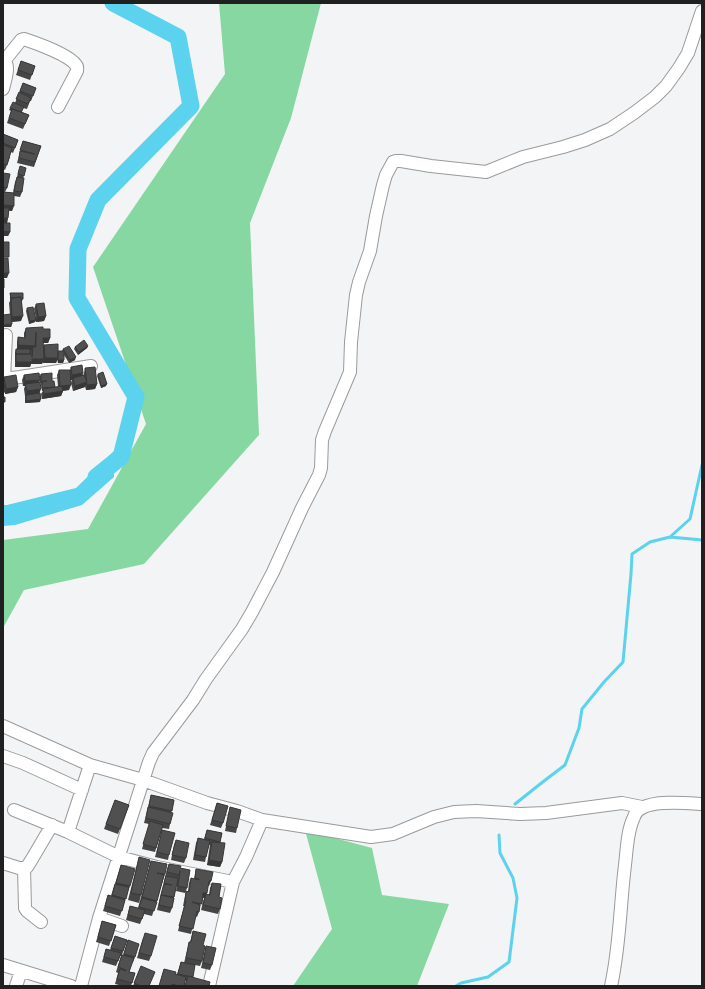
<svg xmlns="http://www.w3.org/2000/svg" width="705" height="989" font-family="'Titillium Web',sans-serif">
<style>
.green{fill:#86d7a2}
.water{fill:#5bd2ee}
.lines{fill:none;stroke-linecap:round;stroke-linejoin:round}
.stream{stroke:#5bd2ee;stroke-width:3}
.river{stroke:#5bd2ee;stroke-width:17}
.minor-casing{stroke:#999a9b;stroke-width:14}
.minor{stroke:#fff;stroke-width:12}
.wall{fill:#454546}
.shaded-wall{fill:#383839}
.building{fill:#505051;stroke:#383839}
</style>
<rect width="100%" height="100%" fill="#f3f4f5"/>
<path class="green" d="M 219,3 L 321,3 L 291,118 L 250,223 L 259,435 L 144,564 L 24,590 L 3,628 L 3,540 L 88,529 L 146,424 L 93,267 L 225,74 Z
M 305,830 L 372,848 L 382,895 L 449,904 L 417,986 L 293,986 L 332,929 Z"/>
<path class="water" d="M 114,451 L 114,477 L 82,505 L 15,525 L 3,526 L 3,505 L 7,505 L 76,488 Z"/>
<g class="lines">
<path class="stream" d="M 670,537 L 690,519 L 702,465
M 515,804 L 544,781 L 565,765 L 579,728 L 582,709 L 604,682 L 623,662 L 631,574 L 632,554 L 650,542 L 670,537 L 702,540
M 456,986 L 461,983 L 488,977 L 509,962 L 517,898 L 513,878 L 500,853 L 499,835"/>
<path class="river" d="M 96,477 L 121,457 L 136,397 L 77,298 L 78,249 L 98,200 L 191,106 L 178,37 L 113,3"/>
<defs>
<path id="minor" d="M 3,59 C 11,65 5,80 3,89
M 5,60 L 21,40 L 24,39 C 36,43 69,55 76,65 C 78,67 77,68 77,71 L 58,107
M 3,379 L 20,377 L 91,366
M 4,379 L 6,335
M 3,726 L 90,765 L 68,832 L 119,857 L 157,867 L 233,882 L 246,857 L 262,820
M 3,756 L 23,763 L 82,790
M 90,765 L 143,780 L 207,803 L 237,811 L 262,820 L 371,837 L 393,834 L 434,817 L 454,812 L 476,811 L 520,814 L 546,813 L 622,803 L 642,807
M 14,810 L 68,832
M 3,863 L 19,868 L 24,868 L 27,867 L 32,859 L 52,825
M 24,868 L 25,908 L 27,911 L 41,922
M 99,918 L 122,926
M 3,965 L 71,986
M 16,986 L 21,971
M 81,986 L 99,918 L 149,762 L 153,753 L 193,700 L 206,679 L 242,629 L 252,612 L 273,572 L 302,508 L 319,475 L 321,468 L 322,440 L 325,431 L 350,372 L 351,342 L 356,295 L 359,282 L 370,251 L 376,216 L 383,185 L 386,175 L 393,162 L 396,161 L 401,161 L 431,166 L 486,172 L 523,157 L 563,147 L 585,140 L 610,129 L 634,113 L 655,97 L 666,86 L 679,68 L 688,53 L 702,11
M 209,986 L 233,882
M 611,986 C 620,946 620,905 625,865 C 627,849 627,831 634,817 C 635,813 638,810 642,808 C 655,800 686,803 702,804"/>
</defs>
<use href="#minor" class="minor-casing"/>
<use href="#minor" class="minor"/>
</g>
<path class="wall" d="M 21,61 L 35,66 L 30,80 L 16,75 Z
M 23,83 L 36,88 L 31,101 L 30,101 L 27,109 L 23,108 L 22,112 L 29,115 L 23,129 L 7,123 L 11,111 L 9,110 L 10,108 L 15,103 Z
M 3,134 L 18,140 L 13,153 L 11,152 L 9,156 L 10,157 L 5,170 L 3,169 Z
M 23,141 L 41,146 L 34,167 L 17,163 Z
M 26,168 L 23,178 L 22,192 L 20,197 L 14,196 L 12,211 L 9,210 L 7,223 L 10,232 L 8,236 L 3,236 L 3,173 L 7,188 L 5,192 L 13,193 L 15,182 L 17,177 L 20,177 L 17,177 L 19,169 Z
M 10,293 L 23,299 L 22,301 L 21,321 L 11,322 L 12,324 L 11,327 L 9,303 L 10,301 Z
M 36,304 L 46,316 L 44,321 L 36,322 L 36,320 L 35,322 L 29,324 L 26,311 L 27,308 L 36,318 L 34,309 Z
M 26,328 L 43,329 L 50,338 L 48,343 L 43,343 L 43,348 L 44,345 L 58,352 L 62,351 L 63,349 L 75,360 L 69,363 L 64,355 L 64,360 L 63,363 L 58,363 L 57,359 L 56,363 L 43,363 L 43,361 L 42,364 L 31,364 L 30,367 L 15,367 L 15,352 L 16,349 L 17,349 L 17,342 L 18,337 L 24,338 L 24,333 Z
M 88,346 L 87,348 L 78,355 L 74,349 L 75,347 Z
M 71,367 L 83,375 L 84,375 L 84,373 L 85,368 L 97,384 L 95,389 L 86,390 L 85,386 L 85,387 L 73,391 L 71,383 L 72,380 L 70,380 L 69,390 L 63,391 L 61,396 L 42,399 L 41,394 L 43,391 L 42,391 L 41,383 L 40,383 L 40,376 L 41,374 L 52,381 L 55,387 L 58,387 L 57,375 L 59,370 L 70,370 Z
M 98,374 L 106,386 L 101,388 L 97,376 Z
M 24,375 L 39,382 L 40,402 L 25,403 L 25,396 L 24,389 L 25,386 L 23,386 L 22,380 Z
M 4,377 L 18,387 L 16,392 L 5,394 L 4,379 Z
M 151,795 L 174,800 L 171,813 L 170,824 L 169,829 L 162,828 L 155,852 L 142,849 L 149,824 L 144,823 Z
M 115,800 L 129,805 L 118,834 L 104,829 Z
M 217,803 L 223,823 L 221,828 L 210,825 Z
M 230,807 L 237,828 L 236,833 L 225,831 L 229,812 Z
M 162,830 L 169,855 L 168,860 L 155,857 L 161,835 Z
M 207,830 L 222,833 L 220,843 L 222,862 L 220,867 L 207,865 L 210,845 L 209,845 L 206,857 L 205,862 L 193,860 L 196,843 L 198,838 L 204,839 Z
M 176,840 L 186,858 L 184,863 L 171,860 L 174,845 Z
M 139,857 L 141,895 L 139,903 L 128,900 L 137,865 Z
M 151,861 L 165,874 L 152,916 L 144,914 L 140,924 L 126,920 L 130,906 L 138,908 Z
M 169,864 L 180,868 L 187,888 L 185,893 L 176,891 L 178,876 L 172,908 L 170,913 L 157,910 L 167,869 Z
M 121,865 L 130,886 L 128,891 L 120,916 L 103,911 L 108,895 L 111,896 Z
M 196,869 L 211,881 L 209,886 L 208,886 L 206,894 L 209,895 L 210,888 L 212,883 L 219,897 L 220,909 L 218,914 L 201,910 L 204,898 L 202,898 L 199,912 L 197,917 L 195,916 L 191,934 L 178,931 L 184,906 L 183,906 L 186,891 L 188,891 L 189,883 L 191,878 L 194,879 Z
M 102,921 L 116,925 L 109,946 L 96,942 Z
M 193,931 L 203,945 L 202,961 L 200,966 L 195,965 L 192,978 L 209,986 L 185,986 L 186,981 L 185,980 L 184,986 L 159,986 L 164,969 L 177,974 L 181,962 L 184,963 L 188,947 L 189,942 L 190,942 Z
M 115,936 L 127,940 L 122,955 L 123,955 L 128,940 L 135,957 L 133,962 L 132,962 L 129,972 L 135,973 L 131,986 L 123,986 L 115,984 L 118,973 L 116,972 L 121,956 L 120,956 L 116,966 L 102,962 L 106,949 L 110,950 Z
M 143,938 L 151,956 L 149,961 L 137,958 Z
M 206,946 L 212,965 L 210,970 L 201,968 L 205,951 Z
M 141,966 L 149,986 L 133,986 Z"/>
<path class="shaded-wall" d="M 3,205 L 14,206 L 12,211 L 3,210 Z
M 3,218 L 8,218 L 7,223 L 3,223 Z
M 3,231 L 10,232 L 8,236 L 3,236 Z
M 3,273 L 9,273 L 7,278 L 3,278 Z
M 23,316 L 21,321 L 10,322 L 12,317 Z
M 46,316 L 44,321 L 36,322 L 38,317 Z
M 36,320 L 35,322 L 29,324 L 30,321 Z
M 12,324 L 11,327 L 3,327 L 3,325 Z
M 43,338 L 50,338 L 48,343 L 41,343 Z
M 18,345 L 35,346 L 34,351 L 33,347 L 31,351 L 17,350 Z
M 88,346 L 87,348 L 78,355 L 79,352 Z
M 76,357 L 75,360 L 69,363 L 70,360 Z
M 45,358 L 58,358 L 56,363 L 43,363 Z
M 32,359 L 44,359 L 42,364 L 31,364 L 30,367 L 15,367 L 16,362 Z
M 58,360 L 64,360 L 63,363 L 58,363 Z
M 83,373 L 82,378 L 73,378 L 72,380 L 70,380 L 72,375 Z
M 40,380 L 38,385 L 25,384 L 25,386 L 23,386 L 25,381 Z
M 87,382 L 85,387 L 73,391 L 75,386 Z
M 97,384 L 95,389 L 86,390 L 87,385 Z
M 107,384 L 106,386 L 101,388 L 101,386 Z
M 71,385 L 69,390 L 58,391 L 60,386 Z
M 18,387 L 16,392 L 5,394 L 6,389 Z
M 41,389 L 39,394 L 26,395 L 25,396 L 27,391 Z
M 63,391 L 61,396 L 42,399 L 44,394 Z
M 41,399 L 40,402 L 25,403 L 26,401 Z
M 209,860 L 222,862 L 220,867 L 207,865 Z
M 203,893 L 207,893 L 205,898 L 206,894 L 204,898 L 201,898 Z"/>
<path class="building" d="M 21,61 L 35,66 L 32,75 L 18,70 Z
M 23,83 L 36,88 L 33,96 L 20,91 Z
M 19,92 L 31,98 L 28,104 L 16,99 Z
M 13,102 L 24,107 L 21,112 L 10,108 Z
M 12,109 L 29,115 L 25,124 L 9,118 Z
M 3,134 L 18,140 L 15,148 L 3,143 Z
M 23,141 L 41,146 L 35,162 L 19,158 L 20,151 L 34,154 L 35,154 L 20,150 Z
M 3,145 L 12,148 L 7,165 L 3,164 Z
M 20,166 L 26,168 L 24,176 L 18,174 Z
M 3,173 L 10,174 L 7,188 L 3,187 Z
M 17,177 L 24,178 L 22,192 L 14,191 Z
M 3,192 L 14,193 L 14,206 L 3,205 Z
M 3,208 L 9,208 L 8,218 L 3,218 Z
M 3,223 L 10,223 L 10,232 L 3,231 Z
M 3,242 L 9,242 L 9,257 L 3,257 Z
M 3,258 L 8,258 L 9,273 L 3,273 Z
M 3,279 L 4,279 L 4,288 L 3,288 Z
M 10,293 L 23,293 L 23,299 L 22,299 L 21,297 L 11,298 L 11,299 Z
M 21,297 L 23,316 L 12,317 L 11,298 Z
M 44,303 L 46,316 L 38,317 L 36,304 Z
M 33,307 L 36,320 L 30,321 L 27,308 Z
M 11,314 L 12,324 L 3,325 L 3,315 Z
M 43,327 L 43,329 L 50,329 L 50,338 L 43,338 L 44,359 L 32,359 L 32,362 L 16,362 L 16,354 L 32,354 L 32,357 L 33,347 L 36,347 L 36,332 L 35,346 L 18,345 L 18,337 L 25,338 L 26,328 Z
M 84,340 L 88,346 L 79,352 L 75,347 Z
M 58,344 L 58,358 L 45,358 L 44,345 Z
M 69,346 L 76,357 L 70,360 L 63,349 Z
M 16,349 L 30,349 L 30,354 L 16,354 Z
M 58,351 L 64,351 L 64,360 L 58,360 Z
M 82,365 L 83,373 L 72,375 L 71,367 Z
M 95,367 L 97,384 L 87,385 L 85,368 Z
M 59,370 L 70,370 L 71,385 L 60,386 Z
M 103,372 L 107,384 L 101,386 L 98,374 Z
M 39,373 L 40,380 L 25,381 L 24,375 Z
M 52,373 L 52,381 L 54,381 L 55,387 L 42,388 L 42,382 L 47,381 L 41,381 L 41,374 Z
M 16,375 L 18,387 L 6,389 L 4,377 Z
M 84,375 L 87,382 L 75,386 L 73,378 Z
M 3,379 L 4,379 L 5,392 L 3,392 Z
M 40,382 L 41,389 L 27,391 L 25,384 Z
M 62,386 L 63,391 L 44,394 L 43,389 Z
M 40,393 L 41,399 L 26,401 L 26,395 Z
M 3,397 L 5,397 L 5,402 L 3,402 Z
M 151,795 L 174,800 L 172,811 L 149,806 Z
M 115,800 L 129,805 L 120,829 L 106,824 Z
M 217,803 L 228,806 L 223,823 L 212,820 Z
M 148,807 L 173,813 L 170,824 L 146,818 Z
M 230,807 L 241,810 L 237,828 L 226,826 Z
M 150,821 L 163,825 L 156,848 L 143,844 Z
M 162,830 L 175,833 L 169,855 L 157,852 Z
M 207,830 L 222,833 L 220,842 L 205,838 Z
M 198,838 L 210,841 L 206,857 L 195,855 Z
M 176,840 L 189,843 L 186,858 L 172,855 Z
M 212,842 L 225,843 L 222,862 L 209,860 Z
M 139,857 L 150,860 L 141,895 L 131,893 Z
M 151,861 L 167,864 L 165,874 L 157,873 L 164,875 L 157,901 L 142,897 Z
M 169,864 L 181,866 L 180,868 L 190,870 L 187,888 L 178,886 L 180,871 L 179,875 L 167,872 Z
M 121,865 L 135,869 L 130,886 L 116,883 Z
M 196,869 L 213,872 L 211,881 L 209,881 L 207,893 L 203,893 L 202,904 L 192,902 L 200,905 L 199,912 L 197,911 L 193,929 L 179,926 L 186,901 L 185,901 L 186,891 L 189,892 L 191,878 L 199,880 L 199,879 L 195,878 Z
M 166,876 L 178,878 L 174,897 L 161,895 L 164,884 L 172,885 L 164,883 Z
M 212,883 L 221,884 L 219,897 L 222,898 L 220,909 L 203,905 L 206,894 L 210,895 Z
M 115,884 L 129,887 L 126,899 L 112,895 Z
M 108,895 L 125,900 L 122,911 L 105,906 Z
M 161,895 L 174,898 L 172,908 L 159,905 Z
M 142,898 L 157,902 L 154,911 L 139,907 Z
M 130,906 L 145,910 L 142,919 L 128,915 Z
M 102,921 L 116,925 L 111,941 L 98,937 Z
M 193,931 L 206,934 L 203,945 L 205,946 L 202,961 L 186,958 L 189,942 L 191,942 Z
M 145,933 L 157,936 L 151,956 L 139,953 Z
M 115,936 L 127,940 L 123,951 L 111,948 Z
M 128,940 L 139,944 L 135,957 L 124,954 Z
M 206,946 L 216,948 L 212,965 L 203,963 Z
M 106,949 L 121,953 L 118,961 L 104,957 Z
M 122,955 L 134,958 L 129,972 L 135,973 L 132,983 L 117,979 L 120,969 L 126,971 L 126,970 L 118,967 Z
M 181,962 L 195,965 L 193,977 L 178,974 Z
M 141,966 L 155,972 L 149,986 L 141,986 L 134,983 Z
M 164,969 L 176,972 L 175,974 L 186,977 L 184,986 L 179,986 L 172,984 L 172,986 L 159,986 Z
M 188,976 L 210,982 L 209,986 L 185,986 Z"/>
<rect width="705" height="989" fill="none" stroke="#202020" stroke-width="8"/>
</svg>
